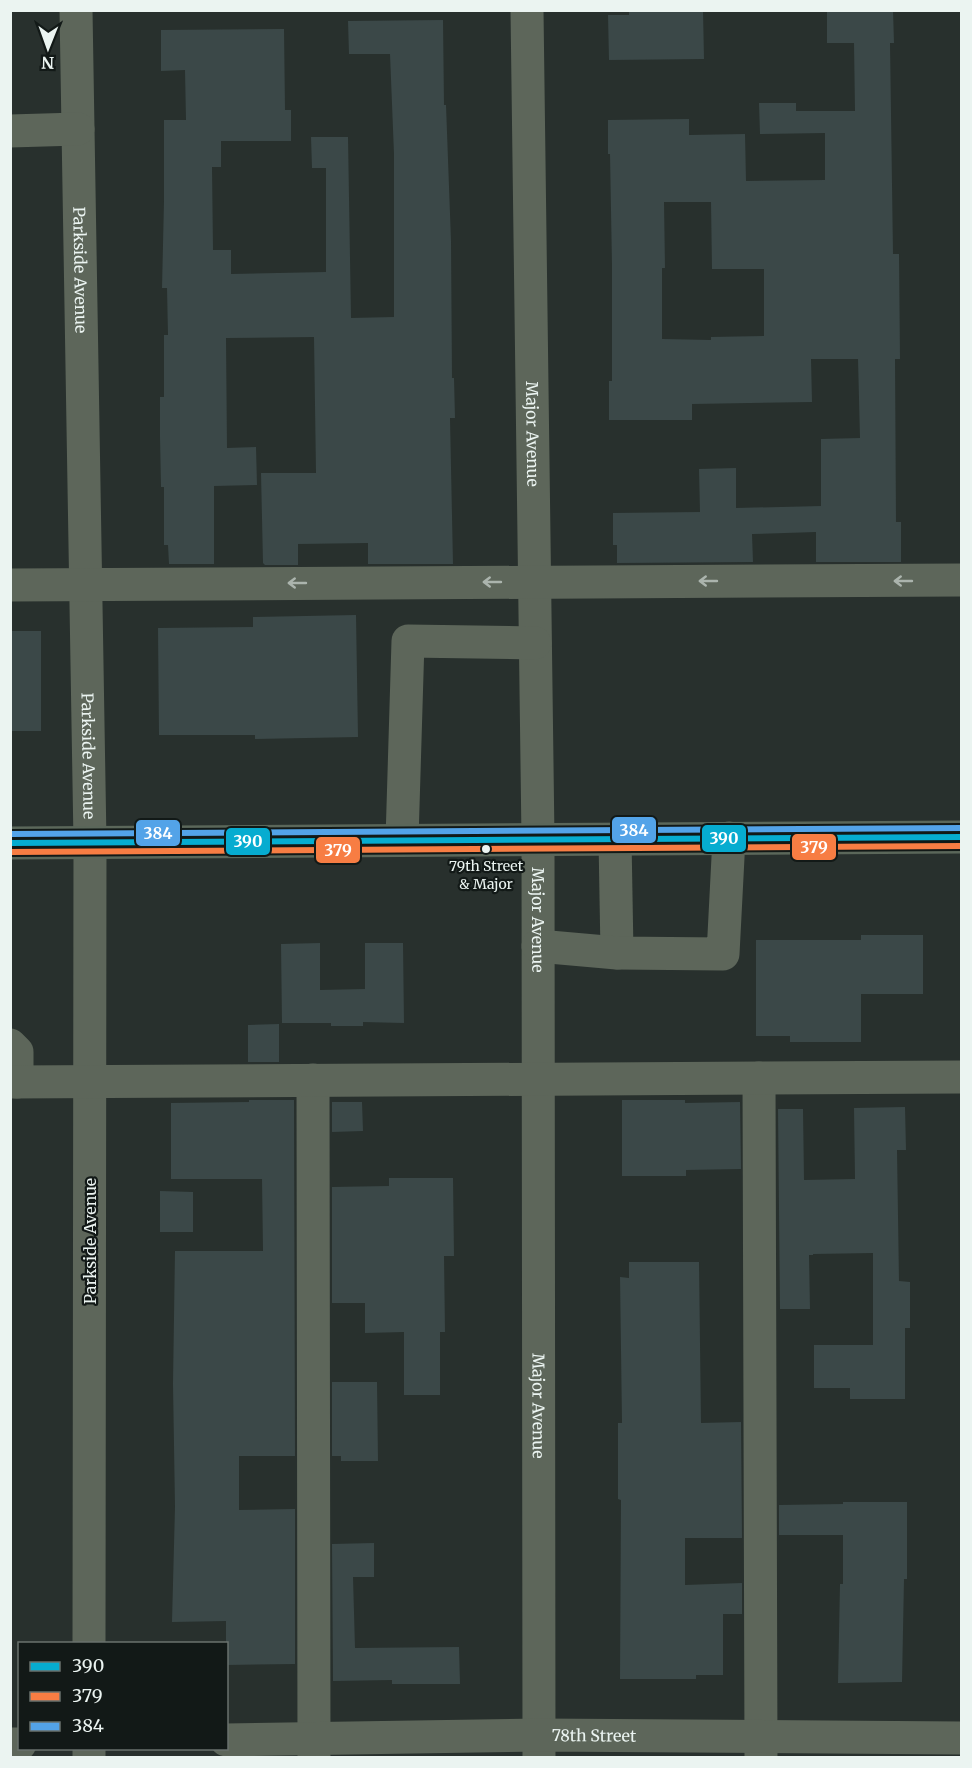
<svg xmlns="http://www.w3.org/2000/svg" width="972" height="1768" font-family="Merriweather,serif">
<style>
.building{fill:#3b4848;fill-rule:evenodd}
.lines{fill:none;stroke-linecap:round;stroke-linejoin:round}
.minor{stroke:#5d665a;stroke-width:33}
.major{stroke:#5b675a;stroke-width:33}
.bus-1-casing{stroke:#121917;stroke-width:10}
.bus-2-casing{stroke:#121917;stroke-width:10}
.bus-3-casing{stroke:#121917;stroke-width:10}
.bus-1{stroke:#06acd0;stroke-width:6}
.bus-2{stroke:#f77d43;stroke-width:6}
.bus-3{stroke:#53a3e8;stroke-width:6}
.oneway{stroke:#abb4ad}
.bus-dot{fill:#ebf4f1;stroke:#121917;stroke-width:2}
.labels{text-anchor:middle;dominant-baseline:central;stroke-width:4.5;stroke-linejoin:round;paint-order:stroke}
.bus-label{font-size:14px;fill:#ebf4f1;stroke:#121917}
.street-label{font-size:16px;fill:#ebf4f1;stroke:#121917}
.line-badge{stroke:#121917;stroke-width:2}
.badge-label{font-size:16px;text-anchor:middle;font-weight:bold;fill:#fff}
</style>
<rect width="100%" height="100%" fill="#28302d"/>
<path class="building" d="M 629,10 L 703,10 L 704,59 L 609,60 L 608,15 L 629,15 Z
M 827,10 L 893,10 L 894,43 L 890,43 L 893,254 L 899,254 L 900,359 L 895,359 L 896,522 L 901,522 L 901,562 L 816,562 L 816,532 L 752,534 L 753,562 L 617,563 L 617,545 L 613,545 L 613,513 L 700,512 L 699,469 L 736,468 L 736,508 L 821,506 L 821,439 L 860,438 L 858,359 L 811,359 L 812,402 L 692,404 L 692,420 L 609,420 L 609,381 L 612,381 L 612,266 L 610,154 L 608,154 L 608,120 L 689,119 L 689,135 L 745,134 L 746,181 L 825,180 L 825,133 L 760,134 L 759,103 L 796,103 L 796,111 L 855,111 L 854,43 L 827,43 ZM 664,202 L 711,202 L 712,269 L 764,269 L 764,336 L 711,337 L 711,340 L 662,339 L 662,268 L 665,268 Z
M 443,20 L 444,105 L 446,105 L 451,241 L 452,378 L 454,378 L 455,418 L 450,418 L 453,564 L 368,564 L 368,543 L 298,544 L 298,565 L 265,565 L 263,563 L 261,473 L 316,473 L 314,337 L 226,338 L 227,448 L 256,447 L 257,485 L 214,486 L 214,564 L 169,564 L 168,545 L 164,545 L 164,487 L 161,487 L 160,437 L 160,397 L 164,397 L 164,335 L 168,335 L 167,288 L 162,288 L 164,201 L 164,120 L 186,120 L 185,70 L 161,71 L 161,30 L 284,29 L 285,110 L 291,110 L 291,141 L 221,141 L 221,167 L 212,167 L 213,250 L 231,250 L 231,274 L 326,272 L 326,168 L 312,168 L 311,137 L 348,137 L 351,318 L 394,317 L 394,154 L 390,54 L 349,54 L 348,21 Z
M 356,615 L 358,737 L 255,739 L 255,735 L 159,735 L 158,628 L 253,627 L 253,617 Z
M 10,631 L 41,631 L 41,731 L 10,731 Z
M 861,935 L 923,935 L 923,994 L 861,994 L 861,1042 L 790,1042 L 790,1036 L 756,1036 L 756,940 L 861,940 Z
M 320,943 L 320,990 L 365,989 L 365,943 L 403,943 L 404,1023 L 363,1022 L 363,1026 L 331,1026 L 331,1023 L 282,1023 L 281,944 Z
M 279,1024 L 279,1062 L 248,1062 L 248,1025 Z
M 249,1100 L 294,1100 L 295,1456 L 239,1456 L 239,1510 L 295,1509 L 295,1664 L 226,1665 L 226,1621 L 172,1622 L 175,1507 L 173,1384 L 175,1251 L 263,1251 L 262,1179 L 171,1179 L 171,1103 L 249,1102 Z
M 622,1100 L 685,1100 L 685,1103 L 740,1102 L 741,1169 L 686,1170 L 686,1176 L 622,1176 Z
M 332,1102 L 362,1102 L 363,1131 L 332,1132 Z
M 905,1107 L 906,1150 L 897,1150 L 899,1281 L 910,1282 L 910,1328 L 905,1328 L 905,1399 L 850,1399 L 850,1388 L 814,1388 L 814,1345 L 873,1345 L 873,1253 L 813,1254 L 813,1255 L 809,1255 L 810,1309 L 780,1309 L 778,1109 L 803,1109 L 804,1180 L 855,1179 L 854,1108 Z
M 389,1178 L 453,1178 L 454,1256 L 444,1256 L 445,1332 L 440,1332 L 440,1395 L 404,1395 L 404,1332 L 365,1333 L 365,1303 L 332,1303 L 332,1187 L 389,1186 Z
M 160,1191 L 193,1192 L 193,1232 L 160,1232 Z
M 629,1262 L 699,1262 L 701,1423 L 741,1422 L 742,1538 L 685,1538 L 685,1585 L 742,1583 L 742,1614 L 723,1614 L 723,1675 L 696,1675 L 696,1679 L 620,1679 L 621,1500 L 618,1499 L 618,1423 L 622,1423 L 620,1277 L 629,1278 Z
M 332,1382 L 377,1382 L 378,1461 L 341,1461 L 341,1456 L 332,1456 Z
M 843,1502 L 907,1502 L 907,1579 L 904,1579 L 902,1682 L 838,1683 L 840,1584 L 843,1584 L 843,1535 L 779,1535 L 779,1505 L 843,1504 Z
M 374,1543 L 374,1577 L 353,1577 L 355,1648 L 459,1647 L 460,1684 L 392,1684 L 392,1680 L 333,1681 L 332,1544 Z"/>
<g class="lines">
<g class="minor">
<path id="s1" d="M 76,10 L 90,842 L 89,1644"/>
<path id="s2" d="M 527,10 L 538,839 L 539,1758"/>
<path d="M 10,131 L 78,129"/>
<path d="M 10,585 L 962,580"/>
<path d="M 615,839 L 617,953"/>
<path d="M 402,840 L 408,641 L 535,643"/>
<path d="M 538,946 L 617,953 L 723,954 L 729,838"/>
<path d="M 10,1045 L 17,1052 L 17,1082"/>
<path d="M 759,1078 L 761,1758"/>
<path d="M 313,1080 L 314,1758"/>
<path d="M 10,1082 L 962,1077"/>
<path id="s3" d="M 226,1740 L 539,1735 L 962,1738"/>
<path d="M 10,1744 L 20,1744"/>
<path d="M 89,1748 L 89,1758"/>
</g>
<path class="major" d="M 10,843 L 962,837"/>
<defs>
<path id="bus-1" d="M 10,843 L 962,837"/>
<path id="bus-2" d="M 10,852 L 962,846"/>
<path id="bus-3" d="M 10,834 L 962,828"/>
</defs>
<use href="#bus-1" class="bus-1-casing"/>
<use href="#bus-2" class="bus-2-casing"/>
<use href="#bus-3" class="bus-3-casing"/>
<use href="#bus-1" class="bus-1"/>
<use href="#bus-2" class="bus-2"/>
<use href="#bus-3" class="bus-3"/>
</g>
<defs><path id="oneway-shaft" d="M-6 0H5M1.5-3L5.5 0L1.5 3" fill="none" stroke-width="1.6" stroke-linecap="round" stroke-linejoin="round" transform="scale(1.5)"/></defs>
<g class="oneway">
<use href="#oneway-shaft" transform="translate(708 581) rotate(180)"/>
<use href="#oneway-shaft" transform="translate(903 581) rotate(180)"/>
<use href="#oneway-shaft" transform="translate(492 582) rotate(180)"/>
<use href="#oneway-shaft" transform="translate(297 583) rotate(180)"/>
</g>
<circle class="bus-dot" cx="486" cy="849" r="5"/>
<g class="labels">
<g class="bus-label">
<text x="486" y="866">79th Street<tspan x="486" dy="18">&amp; Major</tspan></text>
</g>
<g class="street-label">
<text stroke="none"><textPath href="#s1" startOffset="260">Parkside Avenue</textPath></text>
<text stroke="none"><textPath href="#s2" startOffset="424">Major Avenue</textPath></text>
<text stroke="none"><textPath href="#s1" startOffset="746">Parkside Avenue</textPath></text>
<text stroke="none"><textPath href="#s2" startOffset="910">Major Avenue</textPath></text>
<text transform="translate(90 1241) rotate(-90)">Parkside Avenue</text>
<text stroke="none"><textPath href="#s2" startOffset="1396">Major Avenue</textPath></text>
<text stroke="none"><textPath href="#s3" startOffset="368">78th Street</textPath></text>
</g>
</g>
<g class="line-badge">
<rect x="611" y="816" width="46" height="28" rx="6" fill="#53a3e8"/>
<rect x="135" y="819" width="46" height="28" rx="6" fill="#53a3e8"/>
<rect x="701" y="824" width="46" height="29" rx="6" fill="#06acd0"/>
<rect x="225" y="827" width="46" height="29" rx="6" fill="#06acd0"/>
<rect x="791" y="833" width="46" height="28" rx="6" fill="#f77d43"/>
<rect x="315" y="836" width="46" height="28" rx="6" fill="#f77d43"/>
</g>
<g class="badge-label">
<text x="634" y="836">384</text>
<text x="158" y="839">384</text>
<text x="724" y="844">390</text>
<text x="248" y="847">390</text>
<text x="814" y="853">379</text>
<text x="338" y="856">379</text>
</g>
<rect width="972" height="1768" fill="none" stroke="#ebf4f1" stroke-width="24"/>
<rect x="18" y="1642" width="210" height="108" fill="#121917" stroke="#69716e" stroke-width="1.5"/>
<rect x="30" y="1662" width="30" height="9" fill="#06acd0" stroke="#69716e" stroke-width="1.5"/>
<text x="72" y="1672" font-size="18" fill="#ebf4f1">390</text>
<rect x="30" y="1692" width="30" height="9" fill="#f77d43" stroke="#69716e" stroke-width="1.5"/>
<text x="72" y="1702" font-size="18" fill="#ebf4f1">379</text>
<rect x="30" y="1722" width="30" height="9" fill="#53a3e8" stroke="#69716e" stroke-width="1.5"/>
<text x="72" y="1732" font-size="18" fill="#ebf4f1">384</text>
<g transform="translate(48 48) rotate(181)" stroke="#121917" stroke-width="4.5" paint-order="stroke">
<path d="M0-4.5L10 22L0 15L-10 22Z" fill="#ebf4f1"/>
<text y="-9" font-size="16" font-weight="bold" text-anchor="middle" fill="#ebf4f1">N</text>
</g>
</svg>
